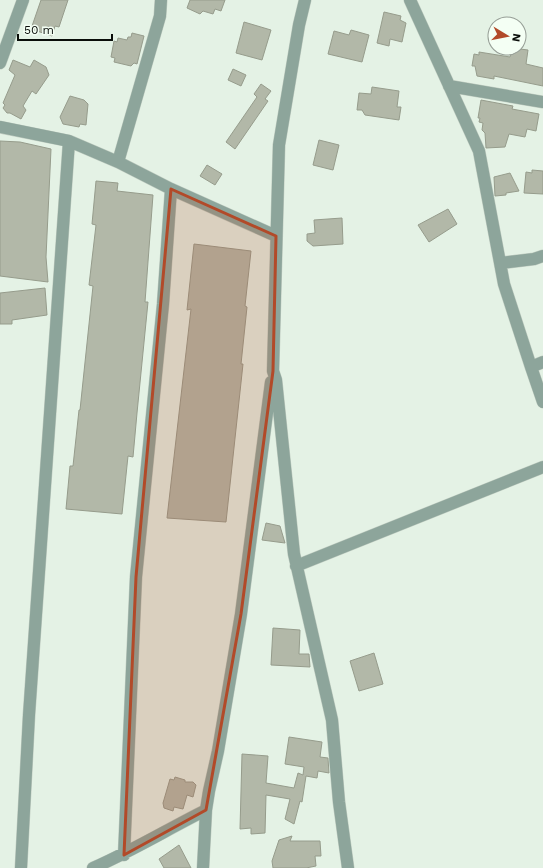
<svg xmlns="http://www.w3.org/2000/svg" width="543" height="868" font-family="'Work Sans',sans-serif">
<style>
.building{fill:#b2b8a8;stroke:#969c8c}
.lines{fill:none;stroke-linecap:round;stroke-linejoin:round}
.street-casing{stroke:#c1cdc2;stroke-width:13}
.street{stroke:#8da59b;stroke-width:12}
.marked{fill:#b24a29;fill-opacity:0.2;stroke:#b24a29;stroke-width:3;stroke-linejoin:round}
</style>
<rect width="100%" height="100%" fill="#e4f2e5"/>
<path class="building" d="M 41,0 L 68,0 L 59,27 L 55,26 L 52,36 L 31,29 Z
M 190,0 L 225,0 L 221,11 L 215,9 L 213,14 L 203,11 L 200,14 L 187,8 Z
M 384,12 L 401,16 L 400,20 L 406,23 L 402,42 L 390,39 L 389,46 L 377,43 Z
M 244,22 L 271,30 L 262,60 L 236,53 Z
M 351,30 L 369,35 L 362,62 L 328,54 L 334,31 L 349,35 Z
M 132,33 L 144,36 L 137,64 L 134,63 L 131,66 L 114,62 L 115,58 L 111,57 L 114,41 L 117,42 L 118,38 L 127,40 L 128,37 L 131,37 Z
M 512,48 L 528,50 L 526,64 L 543,68 L 543,86 L 494,76 L 494,79 L 477,76 L 475,66 L 472,66 L 474,54 L 479,55 L 479,52 L 510,57 Z
M 13,60 L 30,67 L 34,60 L 46,67 L 49,75 L 36,94 L 32,91 L 23,106 L 26,110 L 21,119 L 10,113 L 7,113 L 3,108 L 5,105 L 3,103 L 15,75 L 9,70 Z
M 233,69 L 246,75 L 241,86 L 228,80 Z
M 261,84 L 271,91 L 265,99 L 268,101 L 235,149 L 226,142 L 257,97 L 254,94 Z
M 372,87 L 399,91 L 397,107 L 401,107 L 399,120 L 365,115 L 362,110 L 357,110 L 359,93 L 371,94 Z
M 70,96 L 84,100 L 88,104 L 86,125 L 80,124 L 79,127 L 63,124 L 60,117 Z
M 481,100 L 513,106 L 512,109 L 539,114 L 536,131 L 527,129 L 525,137 L 509,134 L 505,147 L 486,148 L 485,133 L 482,130 L 483,123 L 479,122 L 480,118 L 478,118 Z
M 319,140 L 339,145 L 333,170 L 313,165 Z
M 0,141 L 20,142 L 51,149 L 46,257 L 48,282 L 0,276 Z
M 207,165 L 222,174 L 215,185 L 200,176 Z
M 532,170 L 543,171 L 543,194 L 524,193 L 526,172 L 532,173 Z
M 510,173 L 519,191 L 506,193 L 506,195 L 495,196 L 494,177 Z
M 96,181 L 118,183 L 117,191 L 153,195 L 145,302 L 148,302 L 137,413 L 133,457 L 128,456 L 122,514 L 66,509 L 70,466 L 73,466 L 79,410 L 80,410 L 93,286 L 89,285 L 96,225 L 92,224 Z
M 448,209 L 457,224 L 429,242 L 418,225 Z
M 342,218 L 343,244 L 313,246 L 307,241 L 307,234 L 315,233 L 314,220 Z
M 194,244 L 251,251 L 245,306 L 247,307 L 241,364 L 243,364 L 226,522 L 167,518 L 191,309 L 187,310 Z
M 45,288 L 47,315 L 12,320 L 12,324 L 0,324 L 0,293 Z
M 266,523 L 280,526 L 285,543 L 262,540 Z
M 273,628 L 300,630 L 299,654 L 309,654 L 310,667 L 271,665 Z
M 374,653 L 383,684 L 359,691 L 350,661 Z
M 289,737 L 322,742 L 320,757 L 328,758 L 329,773 L 318,771 L 317,778 L 306,776 L 302,802 L 300,801 L 294,824 L 285,819 L 290,799 L 266,795 L 265,833 L 251,834 L 251,828 L 240,829 L 242,754 L 268,756 L 266,783 L 294,788 L 298,773 L 303,775 L 304,767 L 285,764 Z
M 175,777 L 185,780 L 185,782 L 193,782 L 196,785 L 193,797 L 187,795 L 183,809 L 174,807 L 173,811 L 164,808 L 163,803 L 170,779 L 174,780 Z
M 292,836 L 290,841 L 320,841 L 321,856 L 315,856 L 316,866 L 306,868 L 273,868 L 272,861 L 279,840 Z
M 179,845 L 191,868 L 164,868 L 159,859 Z"/>
<g class="lines">
<defs>
<path id="street" d="M 305,0 L 299,25 L 279,145 L 273,371 L 276,380 L 294,554 L 332,720 L 339,802 L 348,868
M 410,0 L 479,151 L 504,284 L 531,367 L 543,362
M 0,63 L 23,0
M 449,86 L 543,102
M 0,127 L 69,141 L 118,162 L 171,189 L 276,236
M 118,162 L 160,16 L 161,0
M 501,263 L 534,259 L 543,256
M 531,367 L 543,402
M 296,566 L 543,467
M 124,855 L 136,577 L 163,304 L 171,189
M 21,868 L 29,715 L 69,141
M 93,868 C 132,851 168,829 206,810 L 209,791 L 218,751 L 241,614 L 271,382
M 203,868 L 206,810"/>
</defs>
<use href="#street" class="street-casing"/>
<use href="#street" class="street"/>
</g>
<path class="marked" d="M 171,189 L 276,236 L 273,371 L 241,614 L 206,810 L 124,855 L 136,577 Z"/>
<g transform="translate(507 36) rotate(100)"><circle r="19" fill="#f4fff4" stroke="#969e96"/>
<path d="M0-3L7 15L0 10L-7 15Z" fill="#b24a29"/>
<text y="-6" font-size="11" font-weight="bold" text-anchor="middle" fill="#090d09">N</text>
</g>
<path d="M18 34v6h94v-6" fill="none" stroke="#090d09" stroke-width="2"/>
<text x="24" y="34" font-size="12" fill="#090d09" stroke="#f4fff4" stroke-width="3" paint-order="stroke">50 m</text>
</svg>
